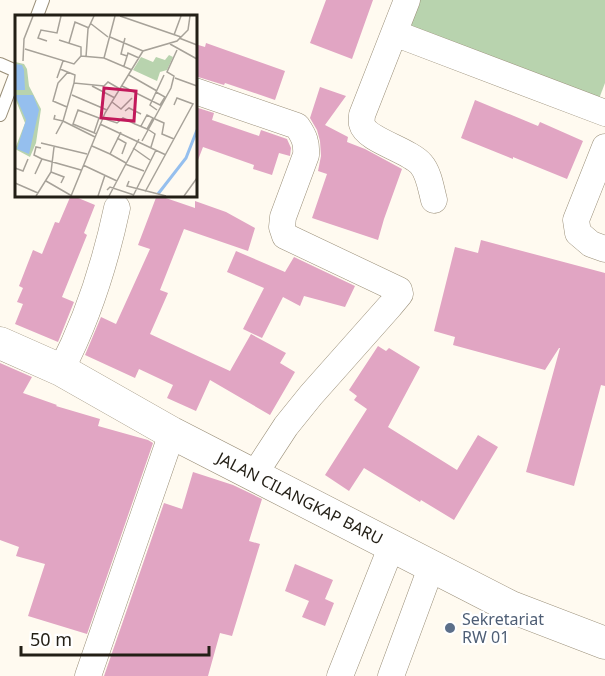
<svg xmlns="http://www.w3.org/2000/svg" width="605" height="676" font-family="'Noto Sans',sans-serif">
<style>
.green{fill:#b8d3ae}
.building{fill:#e1a5c3}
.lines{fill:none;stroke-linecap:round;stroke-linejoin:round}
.service-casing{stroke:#9a8f79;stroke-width:14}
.minor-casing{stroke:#9a8f79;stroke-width:27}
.tertiary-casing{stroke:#9a8f79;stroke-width:33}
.service{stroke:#fff;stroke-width:12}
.minor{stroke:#fff;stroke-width:26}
.tertiary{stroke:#fff;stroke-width:32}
.service-dot{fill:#5c6f8a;stroke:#fff;stroke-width:2}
.labels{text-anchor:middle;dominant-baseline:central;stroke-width:4.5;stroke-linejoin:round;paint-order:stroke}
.street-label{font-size:16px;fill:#231f16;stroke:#fff}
.service-label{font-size:16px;fill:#4e5e75;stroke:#fff;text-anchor:start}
.inset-river{fill:none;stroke:#95bfee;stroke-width:3}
.inset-road{fill:none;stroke:#a7a299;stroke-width:1.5}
.view{fill:#c2185b;fill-opacity:0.15;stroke:#c2185b;stroke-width:3}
.inset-edge{fill:none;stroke:#231f16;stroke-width:3}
</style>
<rect width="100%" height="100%" fill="#fffaf0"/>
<path class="green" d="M 411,0 L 605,0 L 605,83 L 594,112 L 398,33 Z"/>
<path class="building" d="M 326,0 L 373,0 L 352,59 L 310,43 Z
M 206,43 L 285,71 L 275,100 L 225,83 L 224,85 L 195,76 L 195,44 L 205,47 Z
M 320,87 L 346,96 L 325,125 L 348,137 L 347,142 L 365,149 L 402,169 L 384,219 L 378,240 L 312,218 L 327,174 L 318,171 L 321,156 L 320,141 L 317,130 L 310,118 Z
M 475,100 L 538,126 L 540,122 L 583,141 L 567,179 L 513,157 L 513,159 L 461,138 Z
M 195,107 L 214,113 L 212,120 L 259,136 L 261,130 L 287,139 L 291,148 L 290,156 L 279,153 L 272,175 L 253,169 L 254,165 L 203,147 L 198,160 L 195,160 Z
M 71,195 L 95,205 L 84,233 L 87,235 L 62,297 L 74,302 L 58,342 L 15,324 L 23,304 L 17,302 L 23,288 L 19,286 L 33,250 L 42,254 L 55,222 L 59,223 Z
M 157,195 L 195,208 L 195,201 L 226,212 L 255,228 L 248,251 L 184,229 L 160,290 L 168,293 L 150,334 L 230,371 L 251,334 L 286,353 L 280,363 L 295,372 L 270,415 L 210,380 L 196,411 L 167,398 L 173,385 L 139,369 L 135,378 L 85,355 L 101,317 L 116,324 L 150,249 L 138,245 Z
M 481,240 L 605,273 L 605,386 L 601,385 L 574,486 L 526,472 L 560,348 L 559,348 L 545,370 L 453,345 L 455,337 L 434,331 L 455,247 L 478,253 Z
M 236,251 L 285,272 L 294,257 L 355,286 L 345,307 L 304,296 L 300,306 L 283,297 L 262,338 L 243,329 L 264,288 L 227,272 Z
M 378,346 L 386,351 L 389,348 L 420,367 L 388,427 L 457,470 L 478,435 L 498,447 L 454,520 L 421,500 L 420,502 L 364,468 L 349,491 L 325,475 L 367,409 L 354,400 L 357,396 L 349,390 Z
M 0,363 L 32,377 L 23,393 L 57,405 L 56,406 L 100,419 L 98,426 L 148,440 L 153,443 L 87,634 L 28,616 L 45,564 L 16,556 L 19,547 L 0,540 Z
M 193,472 L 233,485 L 262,499 L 249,541 L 260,544 L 232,636 L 220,633 L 208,676 L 104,676 L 164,503 L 182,509 Z
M 295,564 L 333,580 L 325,599 L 334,603 L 325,626 L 302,617 L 309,601 L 285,591 Z"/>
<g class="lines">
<defs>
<path id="service" d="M 37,16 L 43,0
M 0,64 L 16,71
M 0,115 L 16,73"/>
<path id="minor" d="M 407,0 L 362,115 C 362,118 361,121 362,124 C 366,140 409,150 421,164 C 429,173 431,189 434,200
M 394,33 L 605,113
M 195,91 L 297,126 C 304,136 307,143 306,155 L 283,217 L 282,227 L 285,236 L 399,290 L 400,294 L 390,306 L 311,395 L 286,426 L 254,475
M 605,147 L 576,220 L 578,233 L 591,244 L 605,249
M 61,370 C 88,318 105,264 117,208
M 88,676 L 172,433
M 340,676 L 392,545
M 391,676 L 432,565"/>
<path id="tertiary" d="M 0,343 L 61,370 L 172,433 L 511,607 L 605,643"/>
</defs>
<use href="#service" class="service-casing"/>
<use href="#minor" class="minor-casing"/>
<use href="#tertiary" class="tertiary-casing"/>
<use href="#service" class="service"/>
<use href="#minor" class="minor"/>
<use href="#tertiary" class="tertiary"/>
</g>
<circle class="service-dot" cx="450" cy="628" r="6"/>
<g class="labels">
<g class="street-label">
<text transform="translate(300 498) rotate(27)">JALAN CILANGKAP BARU</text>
</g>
<g class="service-label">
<text x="462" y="619">Sekretariat<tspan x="462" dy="18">RW 01</tspan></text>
</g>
</g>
<g transform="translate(15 15)">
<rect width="182" height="182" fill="#fffaf0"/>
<path d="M 154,40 L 158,42 L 152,55 L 145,57 L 142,66 L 118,55 L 126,42 L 138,47 L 141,42 L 150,45 ZM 0,47 L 9,49 L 12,54 L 14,71 L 26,94 L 21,128 L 15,142 L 0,134 L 10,108 L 0,83 Z" fill="#b8d3ae"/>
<path d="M 0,49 L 7,50 L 9,55 L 10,75 L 0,75 ZM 0,80 L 18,80 L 24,95 L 14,139 L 2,134 L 11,105 Z" fill="#95bfee"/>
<path class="inset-river" d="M 143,179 L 171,143 L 182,115"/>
<path class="inset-road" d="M 105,1 L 166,22M 75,8 L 93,22M 159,20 L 166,1M 95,22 L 128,36M 110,23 L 106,39 L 112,41M 164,23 L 182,30M 44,25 L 66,32 L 66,41M 32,26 L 23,23 L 26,15 L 42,18 L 46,1M 54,28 L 60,7 L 74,13M 155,29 L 182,44M 10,34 L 59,49 L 66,41M 66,41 L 89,43 L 117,55M 71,42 L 73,14 L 79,1M 89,43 L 100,1M 8,46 L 9,24 L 18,1M 109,51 L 113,38 L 124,43M 45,54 L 60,60 L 59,68M 114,60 L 142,76M 42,63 L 48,46M 160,63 L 182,71M 77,71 L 100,83M 107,71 L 145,90 L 150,82 L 141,77M 57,80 L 92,95M 97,87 L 106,94 L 117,83M 52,92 L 38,86 L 43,68 L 53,57M 142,95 L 135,90 L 149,60M 110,96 L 114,93 L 126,99M 40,100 L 39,104 L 48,106 L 41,119M 87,103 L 102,108 L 108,103 L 120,109 L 132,114 L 138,103 L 132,100 L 126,111M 140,104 L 149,108 L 147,119 L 159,124M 85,109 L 151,140M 134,115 L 140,119 L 136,132M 79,118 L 84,103 L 63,95 L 58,109 L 82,119M 80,122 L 48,106 L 59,68 L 89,71 L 93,67 L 105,74M 102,123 L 111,128 L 107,139M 127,126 L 156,73 L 159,61 L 152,57 L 162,35M 26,128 L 72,139M 77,131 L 95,139 L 106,117M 26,133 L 21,132 L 19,140 L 27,144M 118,133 L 135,145M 95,139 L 111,148M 110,149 L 129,156M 68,150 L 102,166M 0,153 L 8,156 L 13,144M 36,157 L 49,162 L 46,168M 20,159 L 27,144 L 66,155M 31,166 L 57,181M 114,166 L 112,171 L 151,181M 0,168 L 23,178M 92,175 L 95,172 L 119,180M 130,177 L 178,89 L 162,83 L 159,90M 21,181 L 36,157 L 39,132M 56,181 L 90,98 L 128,36 L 162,26 L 173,15 L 175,1M 83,181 L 90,160M 94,181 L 124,124M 118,181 L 141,135M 169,181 L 182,163"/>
<path class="view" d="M 89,73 L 121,76 L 119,106 L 86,103 Z"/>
<rect width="182" height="182" class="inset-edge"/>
</g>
<path d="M21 646v9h188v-9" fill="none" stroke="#231f16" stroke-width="3"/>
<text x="30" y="646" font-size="18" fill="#231f16" stroke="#ffffff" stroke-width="4.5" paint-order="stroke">50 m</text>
</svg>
